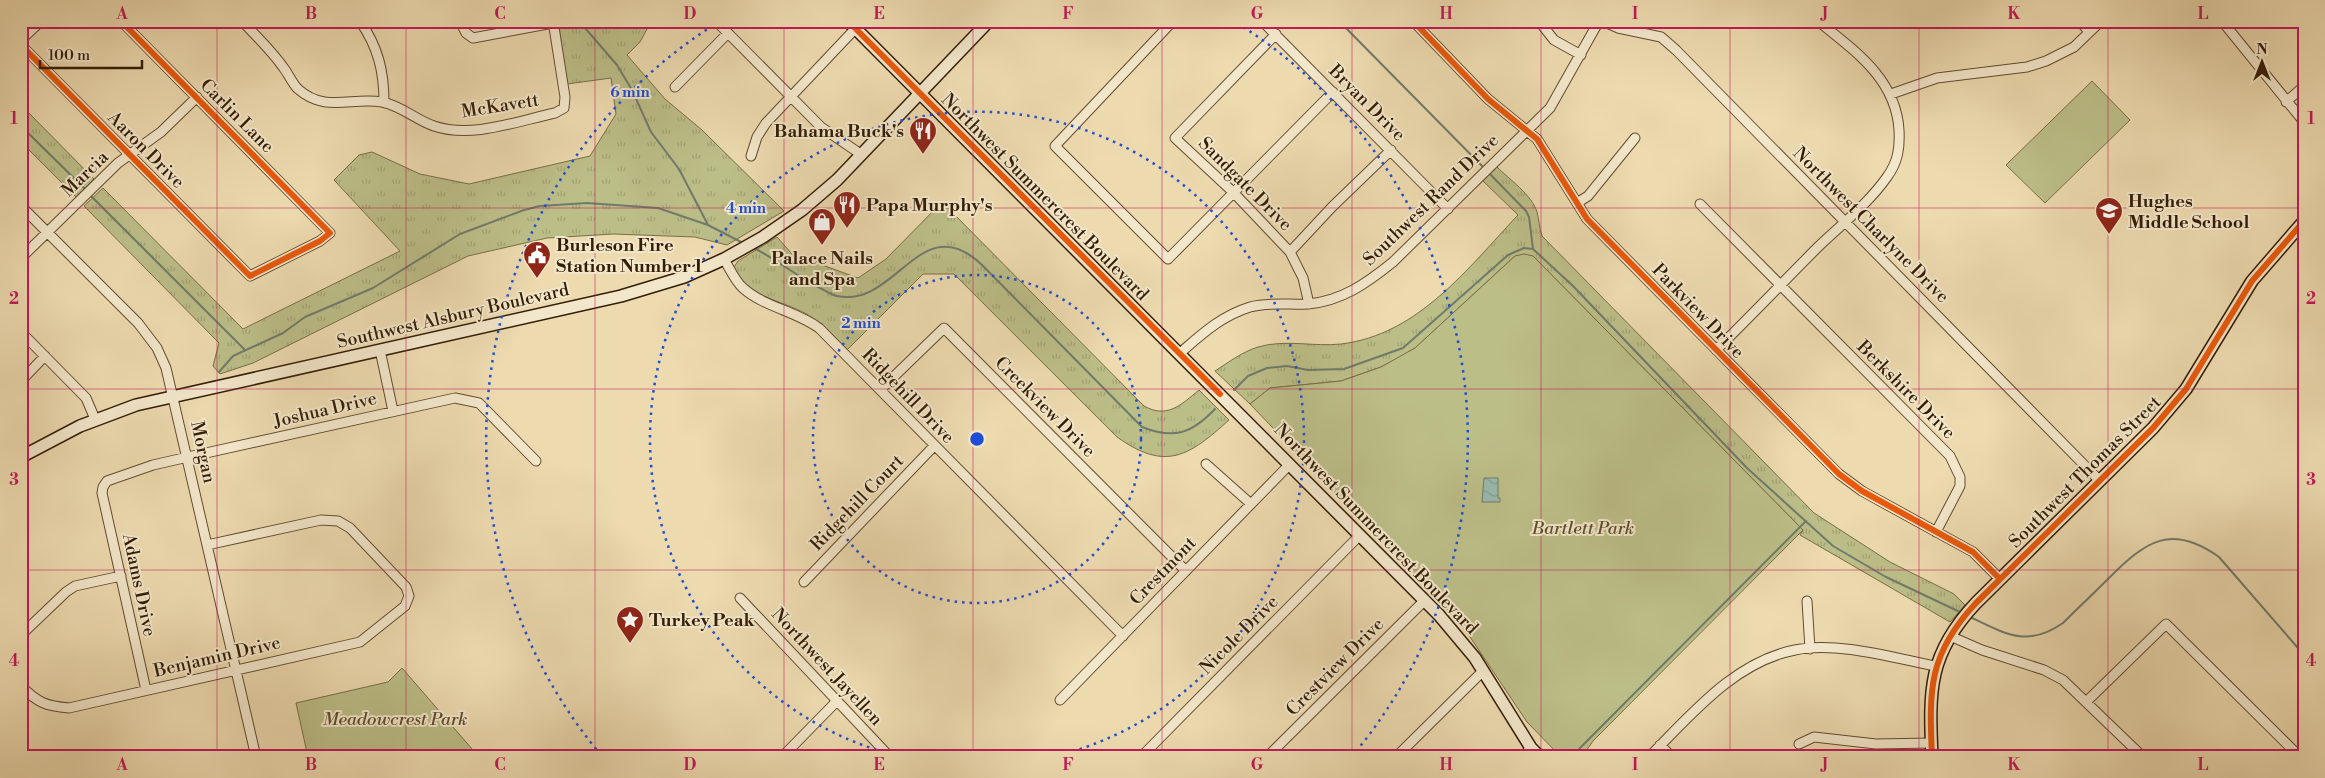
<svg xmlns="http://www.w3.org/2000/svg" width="2325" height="778" font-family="'Libre Bodoni',serif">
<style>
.grass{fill:url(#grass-tufts);stroke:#786e47}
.green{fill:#bcbe88;stroke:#786e47}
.water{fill:url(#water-waves);stroke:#707b6b}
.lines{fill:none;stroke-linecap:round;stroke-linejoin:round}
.stream{stroke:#707b6b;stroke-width:2}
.street-casing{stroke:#624c30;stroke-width:11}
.secondary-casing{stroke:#331d06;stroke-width:14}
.street{stroke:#f3e7cb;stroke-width:9}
.secondary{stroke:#f3e7cb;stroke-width:11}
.cycleway-casing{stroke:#f3e7cb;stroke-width:9}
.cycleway{stroke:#e8590c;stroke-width:6}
.grid{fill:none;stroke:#c2185b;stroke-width:1;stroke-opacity:0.55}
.ring{fill:none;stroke:#1d4ed8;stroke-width:2.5;stroke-dasharray:2.5 5}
.labels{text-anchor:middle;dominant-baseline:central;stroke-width:4;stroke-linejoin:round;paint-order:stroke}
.street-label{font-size:18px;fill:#331d06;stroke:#f3e7cb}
.poi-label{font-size:18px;font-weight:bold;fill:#331d06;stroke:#f3e7cb;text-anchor:start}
.park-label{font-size:18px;font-style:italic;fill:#5c4d2d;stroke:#f3e7cb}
.centre{fill:#1d4ed8;stroke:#f3e7cb;stroke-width:2.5}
.ring-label{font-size:15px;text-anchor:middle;font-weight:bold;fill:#1d4ed8;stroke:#f3e7cb;stroke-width:4;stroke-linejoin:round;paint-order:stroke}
.neatline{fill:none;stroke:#c2185b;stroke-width:2}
.grid-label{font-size:16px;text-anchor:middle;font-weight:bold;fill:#c2185b}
</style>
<defs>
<pattern id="grass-tufts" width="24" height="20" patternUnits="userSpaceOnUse" patternTransform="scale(1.25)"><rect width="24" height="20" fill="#bcbe88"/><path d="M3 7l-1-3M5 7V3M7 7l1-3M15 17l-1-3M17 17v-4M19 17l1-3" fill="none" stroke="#a2a374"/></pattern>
<pattern id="water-waves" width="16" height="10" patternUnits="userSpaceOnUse" patternTransform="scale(1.25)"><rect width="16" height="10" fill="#99baae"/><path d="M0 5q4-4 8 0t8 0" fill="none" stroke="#849f94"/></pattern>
</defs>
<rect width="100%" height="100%" fill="#eddaaf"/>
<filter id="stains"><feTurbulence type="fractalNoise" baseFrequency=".004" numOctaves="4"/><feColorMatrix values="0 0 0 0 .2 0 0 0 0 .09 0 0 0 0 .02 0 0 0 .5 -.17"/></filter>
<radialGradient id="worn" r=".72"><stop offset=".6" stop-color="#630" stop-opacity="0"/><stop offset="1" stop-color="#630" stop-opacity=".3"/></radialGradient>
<path class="grass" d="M 558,21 L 628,21 L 647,29 L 640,42 L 627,55 L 665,99 L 702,130 L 784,211 L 727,245 L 695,237 L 613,234 L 547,238 L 468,256 L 253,363 L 220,374 L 213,366 L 219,343 L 84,206 L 103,188 L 243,329 L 400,251 L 334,180 L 359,155 L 372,152 L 420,174 L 469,184 L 590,156 L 616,114 L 611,78 L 567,84 Z
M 21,105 L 94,179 L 76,197 L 21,142 Z
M 1497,167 C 1509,179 1532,195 1537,212 C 1539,219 1539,227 1542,236 L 1814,513 L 1890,562 L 1954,594 L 1965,605 L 1950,622 L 1800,535 L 1803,530 L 1533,256 L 1515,256 L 1415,348 L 1400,357 L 1381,367 L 1341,381 L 1270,388 L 1250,404 L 1215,371 C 1229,362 1242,352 1258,347 C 1285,339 1314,347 1341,344 C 1418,335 1468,268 1518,215 L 1483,181 Z
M 942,202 L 1144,406 C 1167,419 1181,405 1199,390 L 1229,420 C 1189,456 1166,472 1117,437 L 954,274 L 923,274 L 847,350 C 836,339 826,326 813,318 C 787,300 748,300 734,267 L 738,261 L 777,237 L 792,254 L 858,278 L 886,259 Z"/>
<path class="green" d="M 2092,81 L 2130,120 L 2045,203 L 2006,165 Z
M 1524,254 L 1533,256 L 1803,530 L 1593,741 L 1582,757 L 1561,757 L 1527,722 L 1462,625 L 1250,404 L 1270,388 L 1341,381 L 1381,367 L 1415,348 L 1515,256 Z
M 402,668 L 479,757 L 308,757 L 296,703 L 388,682 Z"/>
<path class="water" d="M 1484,478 L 1498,478 L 1498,498 L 1500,498 L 1500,502 L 1482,502 Z"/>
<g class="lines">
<path class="stream" d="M 579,21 L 617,65 L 632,90 L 651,132 L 679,169 L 708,225
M 1339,21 L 1485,169
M 21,126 L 87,191
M 1488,172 L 1526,211 L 1529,217 L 1533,249
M 90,195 L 245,350
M 754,248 C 777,260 797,276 820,288 C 825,290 831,295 837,296 C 896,309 921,206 982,265 L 1142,427 C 1175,440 1192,433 1215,409
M 219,372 L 233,356 L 283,333 L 305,317 L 373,288 L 460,234 L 524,210 L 540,206 L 587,203 L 658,208 L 708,225 L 743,243
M 1234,390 L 1248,376 L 1267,368 L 1287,366 L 1308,370 L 1344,369 L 1403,348 L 1508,255 L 1524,248 L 1533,249 L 1573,286 L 1747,468 L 1833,546 L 1886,577 L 1962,613
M 1970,617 C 2006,634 2027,648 2063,623 C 2078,608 2094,593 2109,578 C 2146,541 2171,523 2219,557 L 2304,655
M 1579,749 L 1806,521"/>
<defs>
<path id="street" d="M 242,21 C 256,36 271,50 283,67 C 288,73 292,83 298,89 C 325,113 351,97 382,102 C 402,106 416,120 434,126 C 472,139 517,121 555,113 L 564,108 L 565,97 L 553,21
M 360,21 C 378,47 384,71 384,102
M 460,21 L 466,33 L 473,38 L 553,23
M 716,21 L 821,127 L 862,155
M 1173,21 L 1055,146 L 1168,259 L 1333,92
M 1262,21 L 1448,209
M 1413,21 L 1488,99 L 1537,139 L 1587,219 L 1839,474 L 1862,491 L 1973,552 L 2000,579
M 1539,21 L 1554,40 L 1581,55
M 1602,21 L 1618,28 L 1661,37 L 1676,50 L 2099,480
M 2080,21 L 2089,32
M 2222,21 L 2304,122
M 2228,28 L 2236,21
M 1276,34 L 1175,138 L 1233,192 L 1290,252 L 1303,278 L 1309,304
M 21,40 L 41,21
M 21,45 L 250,276 L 320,241 L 330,233 L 121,21
M 675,87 L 728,33
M 1891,94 L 1937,78 L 2027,67 L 2046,61 L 2074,47 L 2101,21
M 2286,102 L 2304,86
M 751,156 L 757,137 L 766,123 L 855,29
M 1577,203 L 1588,196 L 1635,138
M 1700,204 L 1950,456 L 1960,477 L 1960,486 L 1936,532
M 21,206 L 138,323 L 157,348 L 166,368 L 256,757
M 1290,252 L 1332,207 L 1391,150
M 21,258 L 118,163 L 161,132 L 197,97
M 724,259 C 730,269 735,281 743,288 C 764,307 796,311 819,328 L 1123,636
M 21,332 L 86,398 L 95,419
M 380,350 L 393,411
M 1716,350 C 1751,316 1784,281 1818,247 C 1842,224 1868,204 1887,177 C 1898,162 1900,148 1899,130 C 1896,79 1855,51 1818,21
M 1180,353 C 1202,334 1221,316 1250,307 C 1268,302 1289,305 1308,304 C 1342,301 1367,283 1393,262 L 1550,108 L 1599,21
M 21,381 L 45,356
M 880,390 L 944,328 L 1186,571
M 1206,464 L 1251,504
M 804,582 L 934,446
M 740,598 L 890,757
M 1807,601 L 1810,649
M 21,635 L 66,592 L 75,586 L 121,576
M 1950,636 L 1982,650 L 2044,670 L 2063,680 L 2143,757
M 21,686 C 38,703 46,706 69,708 L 360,642 L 405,606 L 409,596 L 406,587 L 350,528 L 338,521 L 321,520 L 207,545
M 146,690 L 102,493 L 103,487 L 107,481 L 153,465 L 188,457 L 455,398 L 479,403 L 536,461
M 1060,700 L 1290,464
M 2086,702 L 2166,624 L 2300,757
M 1799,744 L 1814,737 L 1876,744 L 1931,743
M 1660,745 L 1672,757
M 782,757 L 836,702
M 1141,757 L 1360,535
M 1267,757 L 1425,600
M 1396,757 L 1482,672
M 1522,757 L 1531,748
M 1649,757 C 1691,715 1734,662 1795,650 C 1836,641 1894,658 1935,666"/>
<path id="secondary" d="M 848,21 L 1439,615 L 1475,658 L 1531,748 L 1540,757
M 21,457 L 80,426 L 136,405 L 621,296 L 684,277 L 724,259 L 763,237 L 802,210 L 837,180 L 989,21
M 1932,757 C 1929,690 1928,654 1976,603 L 2153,428 L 2186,389 L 2252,281 L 2304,221"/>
</defs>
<use href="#street" class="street-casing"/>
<use href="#secondary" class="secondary-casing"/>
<use href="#street" class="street"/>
<use href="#secondary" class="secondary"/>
<defs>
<path id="cycleway" d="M 848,21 L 1220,394
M 1413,21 L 1488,99 L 1537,139 L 1587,219 L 1839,474 L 1862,491 L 1973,552 L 2000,579
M 21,45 L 250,276 L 320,241 L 330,233 L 121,21
M 1932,757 C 1929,690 1928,654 1976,603 L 2153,428 L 2186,389 L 2252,281 L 2304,221"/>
</defs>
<use href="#cycleway" class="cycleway-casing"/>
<use href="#cycleway" class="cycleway"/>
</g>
<path class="grid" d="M 217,21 L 217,757M 406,21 L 406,757M 595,21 L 595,757M 784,21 L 784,757M 973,21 L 973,757M 1162,21 L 1162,757M 1352,21 L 1352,757M 1541,21 L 1541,757M 1730,21 L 1730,757M 1919,21 L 1919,757M 2108,21 L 2108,757M 21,208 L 2304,208M 21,389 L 2304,389M 21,570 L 2304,570"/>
<g class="ring">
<circle cx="977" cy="439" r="164"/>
<path d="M898 756A327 327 0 1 1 1056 756"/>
<path d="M601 755A491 491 0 0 1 717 23M1237 23A491 491 0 0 1 1353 755"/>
</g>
<defs>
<symbol id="restaurant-pin" viewBox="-11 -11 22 30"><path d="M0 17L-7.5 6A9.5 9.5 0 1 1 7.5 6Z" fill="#8f2418" stroke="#f3e7cb"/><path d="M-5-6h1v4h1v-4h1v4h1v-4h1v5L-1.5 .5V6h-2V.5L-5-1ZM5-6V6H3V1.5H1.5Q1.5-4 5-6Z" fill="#fff"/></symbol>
<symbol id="school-pin" viewBox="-11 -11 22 30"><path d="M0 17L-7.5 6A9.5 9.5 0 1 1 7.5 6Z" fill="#8f2418" stroke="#f3e7cb"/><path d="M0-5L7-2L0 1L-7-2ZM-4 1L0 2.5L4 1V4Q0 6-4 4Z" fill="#fff"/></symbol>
<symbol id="shop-pin" viewBox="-11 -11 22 30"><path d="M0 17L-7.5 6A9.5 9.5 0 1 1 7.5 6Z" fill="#8f2418" stroke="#f3e7cb"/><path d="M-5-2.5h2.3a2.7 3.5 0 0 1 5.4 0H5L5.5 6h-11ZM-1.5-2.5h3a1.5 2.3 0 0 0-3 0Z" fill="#fff"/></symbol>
<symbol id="civic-pin" viewBox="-11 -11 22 30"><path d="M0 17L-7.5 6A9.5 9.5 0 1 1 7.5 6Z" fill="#8f2418" stroke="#f3e7cb"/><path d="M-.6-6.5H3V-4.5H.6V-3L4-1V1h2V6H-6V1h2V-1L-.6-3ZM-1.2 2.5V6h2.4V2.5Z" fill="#fff"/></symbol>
<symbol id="sight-pin" viewBox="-11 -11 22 30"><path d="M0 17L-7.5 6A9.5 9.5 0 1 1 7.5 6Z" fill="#8f2418" stroke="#f3e7cb"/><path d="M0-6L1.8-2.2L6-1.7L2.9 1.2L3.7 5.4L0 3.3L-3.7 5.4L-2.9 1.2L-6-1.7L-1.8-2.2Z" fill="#fff"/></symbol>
</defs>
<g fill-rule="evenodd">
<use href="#restaurant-pin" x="907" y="115" width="32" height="43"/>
<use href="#restaurant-pin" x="831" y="189" width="32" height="43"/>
<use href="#school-pin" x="2093" y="195" width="32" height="43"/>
<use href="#shop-pin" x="806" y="206" width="32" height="43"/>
<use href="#civic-pin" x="521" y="239" width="32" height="43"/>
<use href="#sight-pin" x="614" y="604" width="32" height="43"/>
</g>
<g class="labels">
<g class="street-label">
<text transform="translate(1367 103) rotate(45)">Bryan Drive</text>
<text transform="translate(500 106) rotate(-9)">McKavett</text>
<text transform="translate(237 116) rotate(45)">Carlin Lane</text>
<text transform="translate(146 150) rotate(45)">Aaron Drive</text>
<text transform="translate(85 174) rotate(-44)">Marcia</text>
<text transform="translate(1245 184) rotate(45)">Sandgate Drive</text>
<text transform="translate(1045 197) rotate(45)">Northwest Summercrest Boulevard</text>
<text transform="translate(1431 200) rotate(-44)">Southwest Rand Drive</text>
<text transform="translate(1871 225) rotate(45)">Northwest Charlyne Drive</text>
<text transform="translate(1698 311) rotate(46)">Parkview Drive</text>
<text transform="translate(453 316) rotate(-13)">Southwest Alsbury Boulevard</text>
<text transform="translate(1906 390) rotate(45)">Berkshire Drive</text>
<text transform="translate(908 396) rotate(46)">Ridgehill Drive</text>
<text transform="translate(1045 407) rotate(45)">Creekview Drive</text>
<text transform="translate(325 410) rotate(-13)">Joshua Drive</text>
<text transform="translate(203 452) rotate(78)">Morgan</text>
<text transform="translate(2085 472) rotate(-45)">Southwest Thomas Street</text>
<text transform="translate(857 503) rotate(-46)">Ridgehill Court</text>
<text transform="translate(1376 529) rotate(46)">Northwest Summercrest Boulevard</text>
<text transform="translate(1163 571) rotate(-46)">Crestmont</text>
<text transform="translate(139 585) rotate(78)">Adams Drive</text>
<text transform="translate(1239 635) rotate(-45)">Nicole Drive</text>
<text transform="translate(217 657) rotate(-13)">Benjamin Drive</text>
<text transform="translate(827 667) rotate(47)">Northwest Jayellen</text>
<text transform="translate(1335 667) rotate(-45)">Crestview Drive</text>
</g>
<g class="poi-label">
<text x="904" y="131" text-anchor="end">Bahama Buck's</text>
<text x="2128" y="201">Hughes<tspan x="2128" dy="21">Middle School</tspan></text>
<text x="866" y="205">Papa Murphy's</text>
<text x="556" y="245">Burleson Fire<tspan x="556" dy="21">Station Number 1</tspan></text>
<text x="822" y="258" text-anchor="middle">Palace Nails<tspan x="822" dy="21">and Spa</tspan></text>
<text x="649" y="620">Turkey Peak</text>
</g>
<g class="park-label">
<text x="1583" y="528">Bartlett Park</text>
<text x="395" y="719">Meadowcrest Park</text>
</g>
</g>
<circle cx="977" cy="439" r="8" class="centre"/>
<g class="ring-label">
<text x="630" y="97">6 min</text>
<text x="746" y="213">4 min</text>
<text x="861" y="328">2 min</text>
</g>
<rect width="2325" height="778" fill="none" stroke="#eddaaf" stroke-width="55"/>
<g transform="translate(2262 62)" stroke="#f3e7cb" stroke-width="4" paint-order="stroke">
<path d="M0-4L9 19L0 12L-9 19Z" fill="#331d06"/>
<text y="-8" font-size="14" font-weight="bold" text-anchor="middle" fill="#331d06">N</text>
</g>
<path d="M40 60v8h102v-8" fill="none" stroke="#331d06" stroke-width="2.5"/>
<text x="48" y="60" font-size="15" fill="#331d06" stroke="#f3e7cb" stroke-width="4" paint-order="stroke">100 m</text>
<rect x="28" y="28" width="2270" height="722" class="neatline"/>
<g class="grid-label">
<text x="122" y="19">A</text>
<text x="311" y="19">B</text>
<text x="500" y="19">C</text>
<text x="690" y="19">D</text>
<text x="879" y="19">E</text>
<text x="1068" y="19">F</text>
<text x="1257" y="19">G</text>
<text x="1446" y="19">H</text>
<text x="1635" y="19">I</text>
<text x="1825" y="19">J</text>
<text x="2014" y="19">K</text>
<text x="2203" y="19">L</text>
<text x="14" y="124">1</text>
<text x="2311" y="124">1</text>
<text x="14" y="304">2</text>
<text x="2311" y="304">2</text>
<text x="14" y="485">3</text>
<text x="2311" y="485">3</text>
<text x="14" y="666">4</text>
<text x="2311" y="666">4</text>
<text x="122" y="770">A</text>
<text x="311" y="770">B</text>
<text x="500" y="770">C</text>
<text x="690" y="770">D</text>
<text x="879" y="770">E</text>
<text x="1068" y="770">F</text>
<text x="1257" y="770">G</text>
<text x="1446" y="770">H</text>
<text x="1635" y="770">I</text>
<text x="1825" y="770">J</text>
<text x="2014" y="770">K</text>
<text x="2203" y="770">L</text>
</g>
<rect width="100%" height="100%" filter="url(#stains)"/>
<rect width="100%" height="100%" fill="url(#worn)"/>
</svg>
